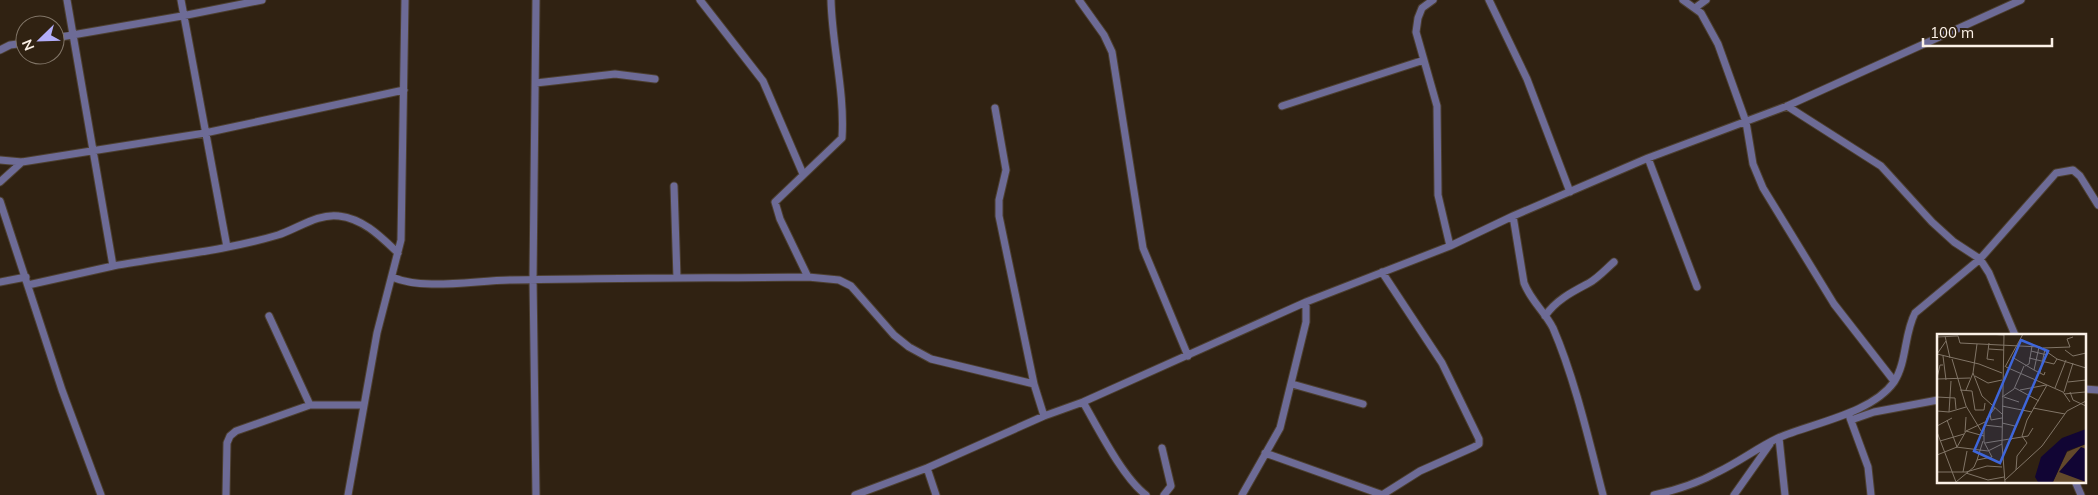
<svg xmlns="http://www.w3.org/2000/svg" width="2098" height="495" font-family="Mulish,sans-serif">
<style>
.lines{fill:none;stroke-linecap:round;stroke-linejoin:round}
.street-casing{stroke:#4c3f30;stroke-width:9}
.street{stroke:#6d6b96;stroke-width:7}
.inset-road{fill:none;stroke:#817567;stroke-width:1}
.view{fill:#3e66da;fill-opacity:0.15;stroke:#3e66da;stroke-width:2.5}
.inset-edge{fill:none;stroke:#fbf1e7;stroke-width:2.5}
</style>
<rect width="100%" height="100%" fill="#302212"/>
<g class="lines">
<defs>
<path id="street" d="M 67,0 L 113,266
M 181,0 L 227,247
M 700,0 L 763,81 L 803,174
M 1079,0 L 1104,35 L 1112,52 L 1143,248 L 1188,356
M 1433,0 L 1422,8 L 1418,18 L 1416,32 L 1437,106 L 1438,195 L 1450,246
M 1489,0 L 1527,79 L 1570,192
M 1683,0 L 1701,13 L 1718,44 L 1746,122 L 1753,164 L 1763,188 L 1834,304 L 1894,381
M 1695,8 L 1706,0
M 55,38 L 182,16 L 262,0
M 0,50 L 10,45 L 25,43
M 536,83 L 615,74 L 655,79
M 1282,106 L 1424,60
M 1787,106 L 1881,166 L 1932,222 L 1954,242 L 1980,259 L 1989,273 L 2015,335
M 995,108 L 1006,170 L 999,200 L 999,216 L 1034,384
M 1648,158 L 1697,287
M 0,160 L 22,162 L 205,133 L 404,90
M 0,182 L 22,162
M 674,186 L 677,278
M 0,201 L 62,390 L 101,495
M 1513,216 L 1524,283 C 1531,301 1545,312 1553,328 C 1575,379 1589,441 1603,495
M 392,277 C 424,291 476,280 512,280 C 611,278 710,278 808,277 L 839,280 L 851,286 L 894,335 L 909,347 L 931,359 L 1034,384 L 1044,416
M 808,277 L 780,219 L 775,202 L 842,138 C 845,91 832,46 831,0
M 0,282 L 26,277
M 28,285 C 56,279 85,272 113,266 C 168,256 224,251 278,235 C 297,229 318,213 339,216 C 364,219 381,237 398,253
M 269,316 L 310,405 L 363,405
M 1545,316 C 1556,300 1572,292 1589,283 C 1598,278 1606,269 1614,262
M 1292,384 L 1363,404
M 2084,389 L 2098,390
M 1083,402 C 1098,428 1123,478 1146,495
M 1850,418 L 1868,467 L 1871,495
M 1851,420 L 1874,412 L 1938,400
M 1779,438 L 1785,495
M 1162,448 L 1171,486 L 1164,495
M 1265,453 L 1383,495
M 927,468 L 936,495
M 2075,481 L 2081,495
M 226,495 L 227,443 L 230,436 L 236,431 L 310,405
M 348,495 L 377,333 L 401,240 L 405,0
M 536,495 L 533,279 L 536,0
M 855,495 L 927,468 L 1044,416 L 1083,402 L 1306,302 L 1450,246 L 1513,216 L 1648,158 L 1787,106 L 2021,0
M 1242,495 L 1280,428 L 1306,322 L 1306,302
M 1382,495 L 1420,471 L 1474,447 L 1479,444 L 1479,439 L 1442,363 L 1382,272
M 1654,495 C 1677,490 1698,483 1718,472 C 1739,462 1757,448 1778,438 C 1812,423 1871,414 1894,382 C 1907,362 1904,334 1915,313 L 1980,259 L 2056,173 L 2073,170 L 2080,176 L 2098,205
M 1734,495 L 1770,444"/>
</defs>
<use href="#street" class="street-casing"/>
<use href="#street" class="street"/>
</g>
<g transform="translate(1937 334)">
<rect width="149" height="149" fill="#302212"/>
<path d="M 149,110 L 149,148 L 116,148 L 130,118 Z" fill="#62492b"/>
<path d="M 149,95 L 149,110 L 130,117 L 116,148 L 101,148 L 98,143 L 104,123 L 125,104 ZM 144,113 L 149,115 L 149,148 L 122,138 Z" fill="#110534"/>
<path class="inset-road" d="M 51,0 L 67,1M 67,0 L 65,110 L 68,148M 8,2 L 13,24M 0,3 L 21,2 L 23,9 L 103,13 L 120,25 L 149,34M 52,9 L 50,25 L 57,26M 106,14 L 133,13 L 130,5 L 136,3M 52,15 L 67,16M 128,16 L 136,22 L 149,19M 94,17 L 110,21 L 112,17M 0,20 L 42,30 L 65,39M 0,20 L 9,7M 6,22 L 9,46M 75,23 L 97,36 L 107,41 L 108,38M 92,24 L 117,30 L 120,25M 15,25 L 29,72 L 46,100M 88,32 L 92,30 L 95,12M 68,33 L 86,0M 69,33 L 126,58 L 133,68M 97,36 L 102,13M 36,39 L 45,62 L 65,80M 103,39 L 108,15M 38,42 L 51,49 L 65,46M 0,44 L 3,31 L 6,31M 0,45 L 33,44M 131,48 L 149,46M 78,54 L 102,67M 118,54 L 129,26M 23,56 L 35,57 L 38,76 L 47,76 L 48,69M 29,56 L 36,39 L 40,10M 83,56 L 109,51M 127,58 L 136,29M 133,58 L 136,66 L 149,72M 127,60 L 148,58M 0,63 L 18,64 L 19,75M 65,63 L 77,55 L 87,32M 67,63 L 82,68M 65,72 L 95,78M 96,74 L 128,80M 0,77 L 12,78 L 29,73M 12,78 L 14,47M 53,79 L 54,86 L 65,84M 10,86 L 20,113M 65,89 L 78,92 L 74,106M 47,91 L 65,93M 0,92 L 15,84M 29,97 L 47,102M 0,98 L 19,148M 28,98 L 29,83M 85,102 L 90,86 L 110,51M 3,107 L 27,100M 48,109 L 91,102 L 96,94M 19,113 L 51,117 L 65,110M 0,121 L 20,113 L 29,97 L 48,88M 40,126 L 46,107M 79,136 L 80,122 L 90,109 L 85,102M 0,138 L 29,138 L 50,132 L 65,133M 26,138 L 30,117M 29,139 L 51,146 L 67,143M 68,146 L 105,112 L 130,77 L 149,67M 19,148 L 37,133 L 40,126 L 55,123 L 47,108 L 47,96 L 50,84 L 58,74"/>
<path class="view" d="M 84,6 L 111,17 L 63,129 L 37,117 Z"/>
<rect width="149" height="149" class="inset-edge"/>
</g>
<g transform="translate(40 40) rotate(247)"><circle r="24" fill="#302212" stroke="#817567"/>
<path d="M0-4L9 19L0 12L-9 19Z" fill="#b2adf9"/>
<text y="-8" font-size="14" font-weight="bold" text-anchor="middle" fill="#fbf1e7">N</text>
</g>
<path d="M1923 38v8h129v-8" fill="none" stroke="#fbf1e7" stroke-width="2.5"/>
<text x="1930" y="38" font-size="15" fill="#fbf1e7" stroke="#302212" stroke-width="4" paint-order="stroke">100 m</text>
</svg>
